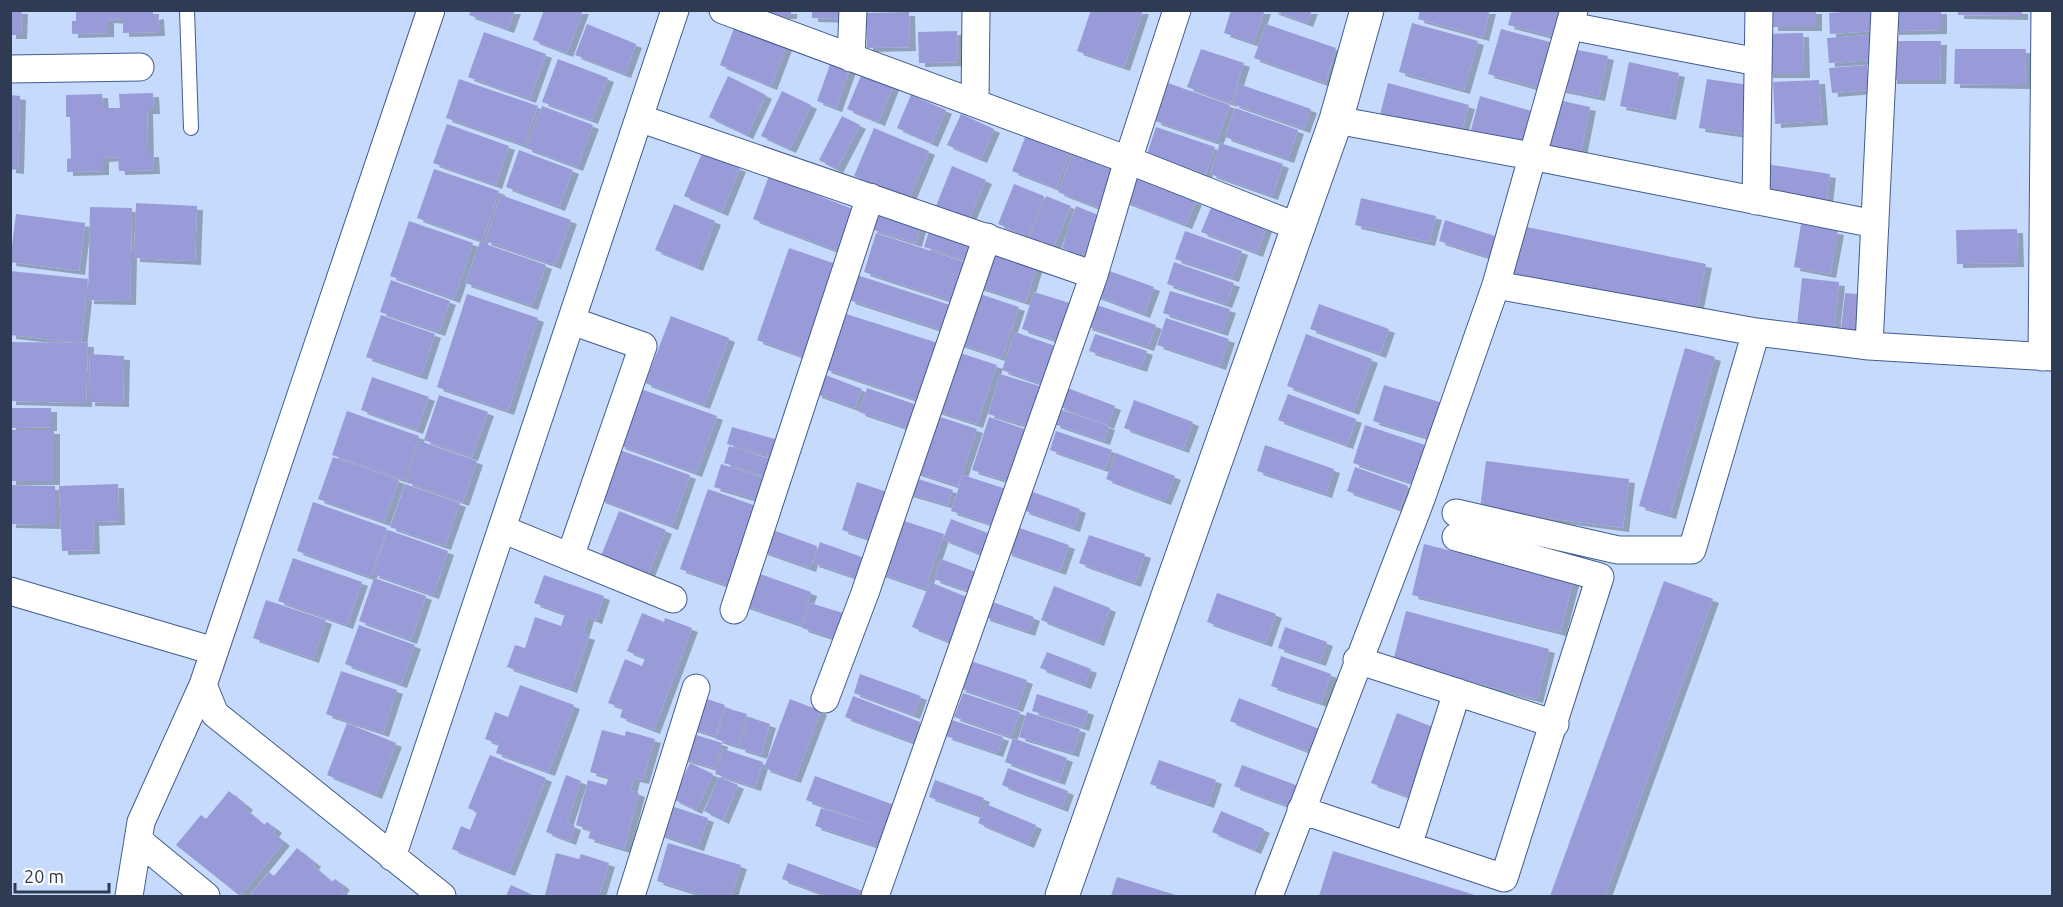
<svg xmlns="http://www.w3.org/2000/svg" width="2063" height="907" font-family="Ubuntu,sans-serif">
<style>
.building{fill:#999bd9;filter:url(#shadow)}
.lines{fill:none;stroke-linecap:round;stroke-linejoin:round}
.lane-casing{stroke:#415c90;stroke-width:16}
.street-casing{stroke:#415c90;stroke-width:29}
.secondary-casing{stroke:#415c90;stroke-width:35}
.lane{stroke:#fff;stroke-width:14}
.street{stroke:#fff;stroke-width:27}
.secondary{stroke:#fff;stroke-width:33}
</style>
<defs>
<filter id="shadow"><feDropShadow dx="6" dy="4" stdDeviation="0" flood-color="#0004"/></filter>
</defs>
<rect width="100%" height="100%" fill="#c6dafe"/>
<path class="building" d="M 10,10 L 22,10 L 21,35 L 10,35 Z
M 76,10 L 153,10 L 153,16 L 158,15 L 159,32 L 123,33 L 123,20 L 108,19 L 108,33 L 72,34 L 72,21 L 76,21 Z
M 471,10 L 515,10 L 508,29 L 469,15 Z
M 544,10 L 583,10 L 567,53 L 533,40 Z
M 743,10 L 791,10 L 791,15 L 743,15 Z
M 812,10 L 848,10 L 848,19 L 812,18 Z
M 1091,10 L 1143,10 L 1124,67 L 1077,51 Z
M 1231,10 L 1265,10 L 1254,43 L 1224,33 Z
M 1271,10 L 1312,10 L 1307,23 Z
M 1420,10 L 1490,10 L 1483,37 L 1418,19 Z
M 1512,10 L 1551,10 L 1561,13 L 1554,37 L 1508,25 Z
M 1772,10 L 1816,10 L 1816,27 L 1772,27 Z
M 1871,10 L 1872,31 L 1830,34 L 1829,13 Z
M 1893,10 L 1941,10 L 1941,30 L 1893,31 Z
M 1958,10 L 2022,10 L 2022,16 L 1958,15 Z
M 909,12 L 910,47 L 867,48 L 866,13 Z
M 736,23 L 787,44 L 771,86 L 720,65 Z
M 1412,23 L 1478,41 L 1464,90 L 1399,72 Z
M 587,24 L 636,44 L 625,74 L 575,55 Z
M 1266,24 L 1336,48 L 1325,83 L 1254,58 Z
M 1501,29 L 1557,44 L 1545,90 L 1488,74 Z
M 957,31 L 958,62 L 919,63 L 918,32 Z
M 484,32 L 546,54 L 530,99 L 468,77 Z
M 1803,33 L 1804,74 L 1767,74 L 1766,34 Z
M 1871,35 L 1873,60 L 1829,63 L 1827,38 Z
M 1891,41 L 1941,41 L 1940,80 L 1891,80 Z
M 1568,48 L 1608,56 L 1599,97 L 1560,89 Z
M 1201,49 L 1244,63 L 1231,103 L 1187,87 Z
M 1955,49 L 2026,49 L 2025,85 L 1954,84 Z
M 558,59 L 608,78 L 592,120 L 542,102 Z
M 831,62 L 850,69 L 836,108 L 817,101 Z
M 1629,62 L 1679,73 L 1670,116 L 1620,106 Z
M 1867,65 L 1869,90 L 1832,93 L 1829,68 Z
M 863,71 L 894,84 L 879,122 L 847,109 Z
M 728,76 L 766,95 L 747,135 L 709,117 Z
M 459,79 L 538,106 L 524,145 L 446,118 Z
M 1707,79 L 1756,86 L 1748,135 L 1699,128 Z
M 1819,80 L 1822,121 L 1775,124 L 1773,82 Z
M 1168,83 L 1230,105 L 1217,142 L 1155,121 Z
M 1388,83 L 1469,105 L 1460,137 L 1380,115 Z
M 1239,84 L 1311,109 L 1304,129 L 1233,104 Z
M 782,91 L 811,105 L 790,149 L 761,136 Z
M 153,93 L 154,110 L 147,110 L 148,153 L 153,153 L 154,170 L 119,171 L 118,157 L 103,158 L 103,171 L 67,172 L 67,159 L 71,158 L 70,117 L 66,117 L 66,95 L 102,94 L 103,108 L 120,108 L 119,94 Z
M 10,95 L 20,96 L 18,170 L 10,169 Z
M 911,95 L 946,110 L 932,143 L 897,128 Z
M 1480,96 L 1535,112 L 1526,146 L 1471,130 Z
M 1554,99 L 1590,107 L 1580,157 L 1544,150 Z
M 542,106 L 593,125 L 577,167 L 526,148 Z
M 1235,108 L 1298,130 L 1288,159 L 1225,137 Z
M 961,114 L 994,129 L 981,159 L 947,145 Z
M 842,116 L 860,125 L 837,169 L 819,160 Z
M 447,124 L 509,146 L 496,185 L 433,163 Z
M 1156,127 L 1215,147 L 1206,174 L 1147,154 Z
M 874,128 L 929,151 L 909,199 L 854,176 Z
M 1028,130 L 1072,146 L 1056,188 L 1012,171 Z
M 1220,143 L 1283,164 L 1272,196 L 1210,174 Z
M 1074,149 L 1116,165 L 1099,208 L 1058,192 Z
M 519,150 L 573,170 L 559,207 L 506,187 Z
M 702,153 L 740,168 L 722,212 L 684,196 Z
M 1766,164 L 1830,174 L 1826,207 L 1761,197 Z
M 952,166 L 986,180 L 967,224 L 934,211 Z
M 434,169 L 499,191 L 482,241 L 417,218 Z
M 1130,175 L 1196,201 L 1186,225 L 1121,200 Z
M 769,176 L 860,212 L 845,254 L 753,219 Z
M 1014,184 L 1044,196 L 1028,236 L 998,224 Z
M 501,195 L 571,220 L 555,265 L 485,241 Z
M 1046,196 L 1071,206 L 1053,249 L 1029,240 Z
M 1361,198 L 1436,216 L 1429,242 L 1355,225 Z
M 136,203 L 197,206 L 195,261 L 134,258 Z
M 674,204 L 715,221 L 697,267 L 655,250 Z
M 1076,206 L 1098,215 L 1083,256 L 1062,248 Z
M 90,207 L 132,208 L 130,301 L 88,300 Z
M 878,207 L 922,221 L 916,243 L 871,229 Z
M 1211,208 L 1266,228 L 1257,253 L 1201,232 Z
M 16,214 L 85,223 L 79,271 L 10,262 Z
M 1445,220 L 1498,237 L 1492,258 L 1439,241 Z
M 409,221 L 473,243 L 454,299 L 390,276 Z
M 1801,224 L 1838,231 L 1830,274 L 1794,267 Z
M 931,225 L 974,239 L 968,260 L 924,247 Z
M 1517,225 L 1706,264 L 1696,314 L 1507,274 Z
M 2017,229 L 2018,263 L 1957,264 L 1956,230 Z
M 1185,231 L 1242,251 L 1233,278 L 1175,259 Z
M 876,233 L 965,262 L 952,301 L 864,272 Z
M 480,242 L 546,265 L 532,306 L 465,283 Z
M 989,243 L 1039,259 L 1026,302 L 976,286 Z
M 789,248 L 836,264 L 804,357 L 757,340 Z
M 1174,262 L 1234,283 L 1226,304 L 1167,284 Z
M 1104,269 L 1154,287 L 1144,314 L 1094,295 Z
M 10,271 L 88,279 L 81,343 L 10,335 Z
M 857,275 L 953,306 L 945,331 L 849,300 Z
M 1802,278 L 1839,282 L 1834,329 L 1797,325 Z
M 391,280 L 450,301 L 439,332 L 380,312 Z
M 1170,291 L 1230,309 L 1222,332 L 1163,313 Z
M 974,292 L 1019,307 L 1002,358 L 957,343 Z
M 1034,292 L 1073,304 L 1061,342 L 1022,329 Z
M 1845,293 L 1868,295 L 1863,341 L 1840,339 Z
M 467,294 L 538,318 L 508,411 L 437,387 Z
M 1094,304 L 1156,325 L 1148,347 L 1086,326 Z
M 1319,304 L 1389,329 L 1380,354 L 1310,329 Z
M 843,313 L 941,344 L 923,402 L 825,369 Z
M 381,315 L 435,334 L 421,376 L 366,357 Z
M 671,316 L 729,338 L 704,405 L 645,383 Z
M 1166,318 L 1229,339 L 1220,366 L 1157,345 Z
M 1015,332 L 1061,348 L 1047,386 L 1002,370 Z
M 1095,334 L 1147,351 L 1141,368 L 1089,351 Z
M 1306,334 L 1372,359 L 1353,411 L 1287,386 Z
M 10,342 L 88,343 L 86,403 L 10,401 Z
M 1685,348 L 1715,357 L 1670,515 L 1639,506 Z
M 951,350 L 997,365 L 977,424 L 931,409 Z
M 90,354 L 124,356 L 123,403 L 89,402 Z
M 823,374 L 862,389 L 855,408 L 816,394 Z
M 1000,374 L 1049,389 L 1037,429 L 988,414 Z
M 372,377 L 429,397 L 417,430 L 361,410 Z
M 1384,385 L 1446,404 L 1435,440 L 1373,421 Z
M 1065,387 L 1115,406 L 1108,425 L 1058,406 Z
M 638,388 L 717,416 L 696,473 L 619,445 Z
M 867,388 L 923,407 L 916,431 L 859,412 Z
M 1288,394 L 1356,419 L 1347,445 L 1278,420 Z
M 439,395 L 488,412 L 472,457 L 424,440 Z
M 1134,400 L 1193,422 L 1183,449 L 1124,428 Z
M 10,408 L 51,408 L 51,427 L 10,428 Z
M 1059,409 L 1109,426 L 1104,441 L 1054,424 Z
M 347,411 L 419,436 L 404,480 L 332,455 Z
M 931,414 L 977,429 L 958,486 L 912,471 Z
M 989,417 L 1034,432 L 1017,484 L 972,470 Z
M 1365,425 L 1425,445 L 1412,483 L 1353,463 Z
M 732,427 L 786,442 L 781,459 L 727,444 Z
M 10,430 L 54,430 L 54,481 L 10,481 Z
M 1056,431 L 1112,450 L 1105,469 L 1050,450 Z
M 420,441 L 477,461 L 463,502 L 406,482 Z
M 1265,445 L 1334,469 L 1326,494 L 1257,471 Z
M 729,446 L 777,461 L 772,478 L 724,463 Z
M 617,449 L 690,475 L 672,526 L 599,499 Z
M 1116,453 L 1175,476 L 1165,501 L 1106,479 Z
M 333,457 L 399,480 L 384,522 L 318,499 Z
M 1486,461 L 1629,479 L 1623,528 L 1480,509 Z
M 721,464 L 771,480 L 764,502 L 714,487 Z
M 1355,467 L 1408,486 L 1400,509 L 1347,491 Z
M 963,475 L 1009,490 L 997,526 L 951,511 Z
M 912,477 L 953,490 L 948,505 L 907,493 Z
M 857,482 L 890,493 L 875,541 L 842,530 Z
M 118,484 L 119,521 L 93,522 L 94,550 L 62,551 L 59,486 Z
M 405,484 L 460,503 L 445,546 L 390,527 Z
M 10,485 L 55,486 L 55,525 L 10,524 Z
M 708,489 L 762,508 L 734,588 L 680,569 Z
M 1030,491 L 1080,509 L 1074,528 L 1023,510 Z
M 313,502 L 387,528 L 370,577 L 297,551 Z
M 619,511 L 666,530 L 648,575 L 601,556 Z
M 898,519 L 944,534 L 925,589 L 879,573 Z
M 951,519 L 993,535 L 985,556 L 943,539 Z
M 1014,526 L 1069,545 L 1060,571 L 1006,552 Z
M 770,529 L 817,546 L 810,568 L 762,551 Z
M 388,530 L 448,551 L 433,595 L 373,574 Z
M 1089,535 L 1145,554 L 1135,583 L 1079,563 Z
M 820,542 L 870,560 L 863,580 L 813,563 Z
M 1424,544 L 1573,582 L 1560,632 L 1412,595 Z
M 293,558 L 362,582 L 347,625 L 278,601 Z
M 941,559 L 984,575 L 977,594 L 934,579 Z
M 754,572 L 811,592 L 801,625 L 743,605 Z
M 544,575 L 604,596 L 596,620 L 588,617 L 583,634 L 589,636 L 571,689 L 507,667 L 515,645 L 525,648 L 535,617 L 561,626 L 565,614 L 534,603 Z
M 374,578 L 426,596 L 411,640 L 359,621 Z
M 1664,581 L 1713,599 L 1605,896 L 1550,896 Z
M 930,582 L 974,600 L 957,645 L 912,627 Z
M 1054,586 L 1110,608 L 1098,642 L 1041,620 Z
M 1217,593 L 1276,614 L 1266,643 L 1207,622 Z
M 266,600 L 326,620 L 313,659 L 253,638 Z
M 990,601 L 1034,617 L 1029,632 L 984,617 Z
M 810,603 L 853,616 L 845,642 L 802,628 Z
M 1406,611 L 1549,649 L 1537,699 L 1393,661 Z
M 642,613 L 664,622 L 665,618 L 692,628 L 654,730 L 620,717 L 623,708 L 608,703 L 625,659 L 642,666 L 645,658 L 627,651 Z
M 359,625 L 415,645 L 401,684 L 345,664 Z
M 1285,627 L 1327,642 L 1320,662 L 1278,648 Z
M 1047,652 L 1091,669 L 1085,685 L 1040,668 Z
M 1281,656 L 1331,674 L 1321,703 L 1271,686 Z
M 968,660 L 1027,680 L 1017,708 L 959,688 Z
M 341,671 L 397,690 L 383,733 L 326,714 Z
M 860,674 L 921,696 L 914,715 L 854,693 Z
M 520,685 L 574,705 L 549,772 L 496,753 L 499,744 L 485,739 L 495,712 L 508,717 Z
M 963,693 L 1020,712 L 1011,737 L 954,717 Z
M 1037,694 L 1088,711 L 1083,727 L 1032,711 Z
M 853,696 L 920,722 L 912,742 L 845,717 Z
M 701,697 L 725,705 L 715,736 L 691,728 Z
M 1239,698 L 1322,730 L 1312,753 L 1230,721 Z
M 790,699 L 821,711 L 795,779 L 764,768 Z
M 726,708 L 747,714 L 737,746 L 716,739 Z
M 1027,712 L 1080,729 L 1073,753 L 1019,737 Z
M 1397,713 L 1438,729 L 1412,798 L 1371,783 Z
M 749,717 L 770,724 L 761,755 L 739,748 Z
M 952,720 L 1003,737 L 997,753 L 946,736 Z
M 347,723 L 396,743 L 376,795 L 327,775 Z
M 602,730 L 625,736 L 626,731 L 655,739 L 643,780 L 634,778 L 631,790 L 639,793 L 624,849 L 588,838 L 591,830 L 576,825 L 588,780 L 606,785 L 609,777 L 590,772 Z
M 690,733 L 722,743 L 714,768 L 682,758 Z
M 1013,738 L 1067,758 L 1059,781 L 1005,762 Z
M 723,749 L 763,762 L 755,787 L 715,774 Z
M 490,755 L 546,778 L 509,872 L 452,849 L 461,826 L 470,830 L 477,812 L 468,808 Z
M 1159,760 L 1216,780 L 1208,804 L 1150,784 Z
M 690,763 L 713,774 L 696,810 L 673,799 Z
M 1242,765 L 1301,787 L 1293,808 L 1234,786 Z
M 1008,768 L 1068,791 L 1062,808 L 1002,785 Z
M 566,775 L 581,781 L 567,823 L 575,826 L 570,841 L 546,832 Z
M 815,776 L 894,805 L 885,849 L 815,826 L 821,808 L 874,825 L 806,800 Z
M 719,777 L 738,785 L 723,820 L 704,811 Z
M 935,780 L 984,798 L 978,815 L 929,797 Z
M 229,791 L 247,806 L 245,809 L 264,825 L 267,822 L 276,829 L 273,833 L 284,842 L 240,896 L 176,845 L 201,815 L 206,819 Z
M 665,804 L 708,818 L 698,847 L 656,833 Z
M 986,804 L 1036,825 L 1028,844 L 978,823 Z
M 1221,811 L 1264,829 L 1255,850 L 1212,832 Z
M 668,843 L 741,865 L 731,896 L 705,896 L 657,881 Z
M 297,848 L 315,863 L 313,866 L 332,882 L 335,879 L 344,886 L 341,890 L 349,896 L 249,896 L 269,872 L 274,876 Z
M 1333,851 L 1478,896 L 1319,896 Z
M 556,853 L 579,859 L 581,854 L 609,863 L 599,896 L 545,895 Z
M 788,863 L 868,893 L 867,896 L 828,896 L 782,879 Z
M 1117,877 L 1179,896 L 1111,896 Z
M 511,885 L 535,896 L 506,896 Z"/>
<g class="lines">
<defs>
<path id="lane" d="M 187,10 L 191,128"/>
<path id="street" d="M 431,10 L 203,685 L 215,714 L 442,896
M 723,10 L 1128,160 L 1298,227
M 1570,26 L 1758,62
M 851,58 L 853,10
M 10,69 L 140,67
M 975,103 L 976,10
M 639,118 L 1094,275
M 1336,120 L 1531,156 L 1875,224
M 1756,201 L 1759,10
M 1496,285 L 1756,332 L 1869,346 L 2052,357
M 1869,346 L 1885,10
M 2042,357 L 2045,10
M 1456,513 L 1618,550 L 1692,550 L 1756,332
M 502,529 L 673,599
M 570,557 L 643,346 L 572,321
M 10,591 L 214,651
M 734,610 L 870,197
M 1357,660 L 1555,724
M 825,699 L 865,593 L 987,237
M 1301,810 L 1504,878 L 1600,577 L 1456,537
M 138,840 L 206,896
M 1408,846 L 1457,692
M 392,857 L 675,10
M 129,896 L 141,822 L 203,685
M 631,896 L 696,688
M 875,896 L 1094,275 L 1128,160 L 1177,10
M 1269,896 L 1421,499 L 1496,285 L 1574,10"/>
<path id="secondary" d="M 1062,896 L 1336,120 L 1367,10"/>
</defs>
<use href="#lane" class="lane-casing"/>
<use href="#street" class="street-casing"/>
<use href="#secondary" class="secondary-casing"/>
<use href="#lane" class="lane"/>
<use href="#street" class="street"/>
<use href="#secondary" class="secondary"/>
</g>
<rect width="2063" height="907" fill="none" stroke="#2e3b53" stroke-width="24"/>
<path d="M15 883v9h94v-9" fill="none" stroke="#2e3b53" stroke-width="3"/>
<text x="24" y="883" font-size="18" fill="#2e3b53" stroke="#fafafa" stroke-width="4.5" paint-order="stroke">20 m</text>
</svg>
